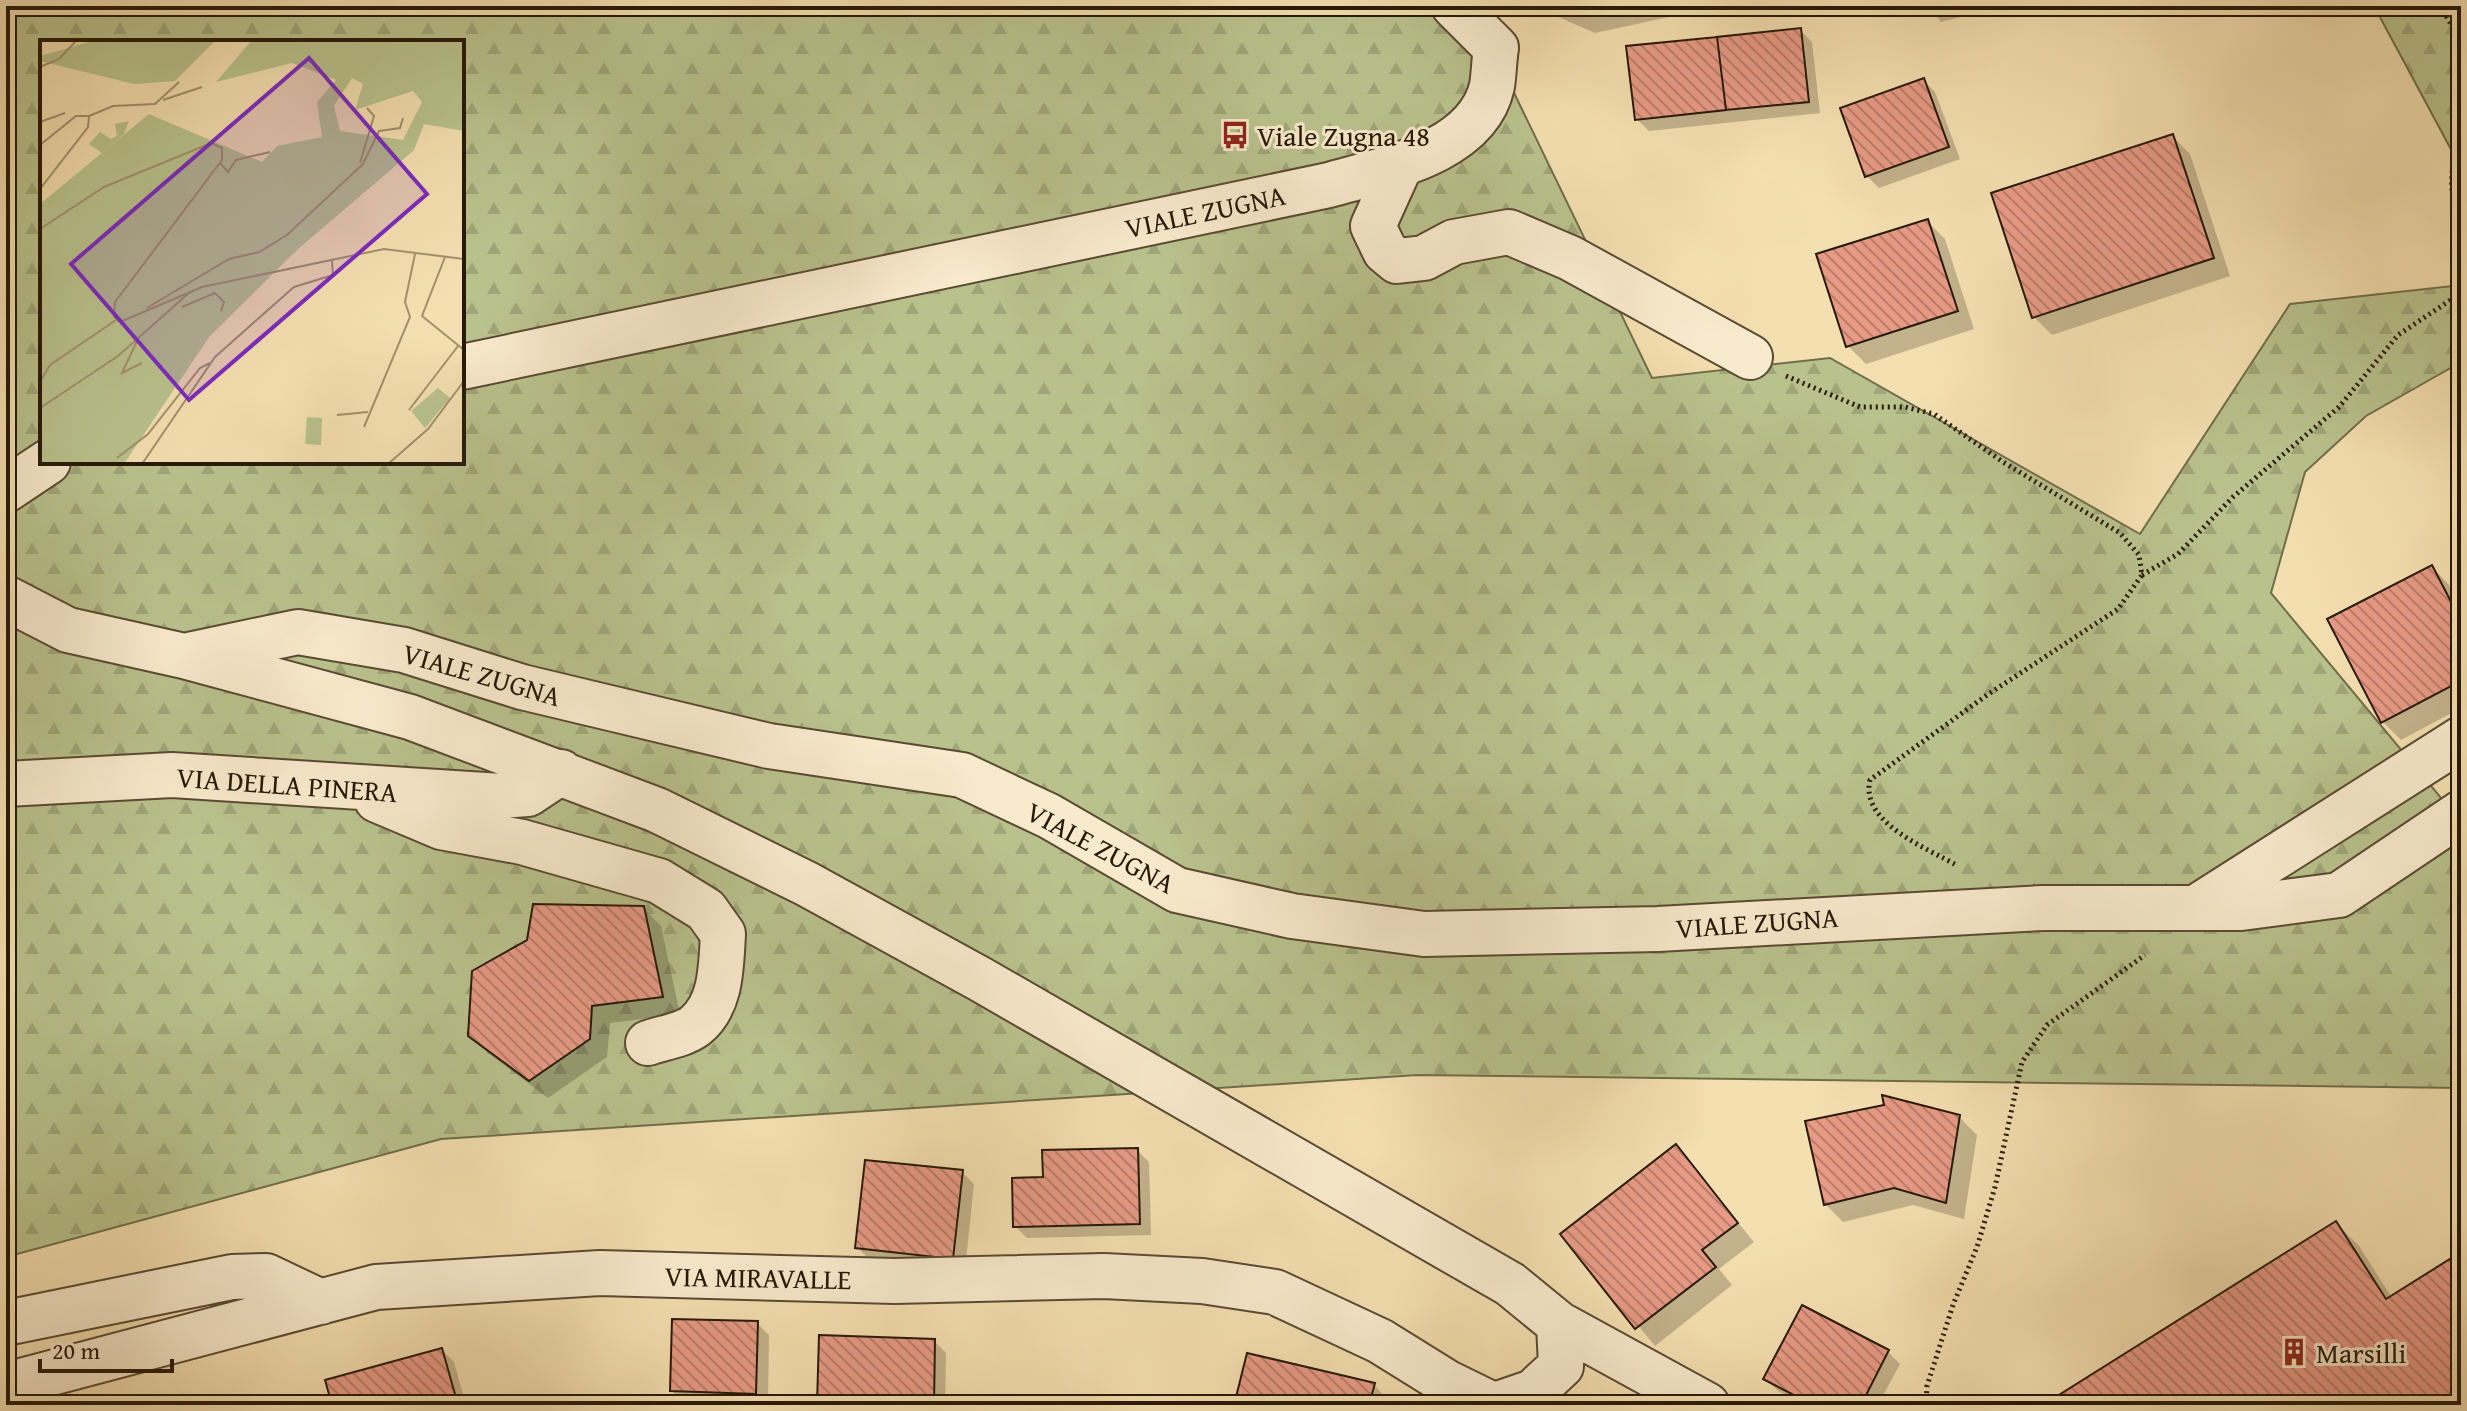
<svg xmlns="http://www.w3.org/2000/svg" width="2467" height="1411" font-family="'Gentium Book Plus',serif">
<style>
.forest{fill:url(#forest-firs);stroke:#706e4a;stroke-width:2;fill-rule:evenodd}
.shadow{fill:#0003}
.building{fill:url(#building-back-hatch);stroke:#261908;stroke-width:2}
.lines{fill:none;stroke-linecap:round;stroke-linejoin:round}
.minor-casing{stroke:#5a4a32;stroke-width:48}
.path{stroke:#261908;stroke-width:5;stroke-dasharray:2 4;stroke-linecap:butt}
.minor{stroke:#f8eacc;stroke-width:44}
.labels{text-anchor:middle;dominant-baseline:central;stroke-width:6;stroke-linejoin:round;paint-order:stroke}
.poi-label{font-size:28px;fill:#261908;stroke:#f8eacc;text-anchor:start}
.street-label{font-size:28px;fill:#261908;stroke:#f8eacc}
.inset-road{fill:none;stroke:#a2906d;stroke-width:2}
.view{fill:#7b2cbf;fill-opacity:0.15;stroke:#7b2cbf;stroke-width:4}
.inset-edge{fill:none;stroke:#261908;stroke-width:4}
</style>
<defs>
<pattern id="forest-firs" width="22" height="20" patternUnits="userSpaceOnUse" patternTransform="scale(2)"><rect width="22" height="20" fill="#b9c28d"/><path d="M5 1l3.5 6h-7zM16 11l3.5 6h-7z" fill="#9fa678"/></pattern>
<pattern id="building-back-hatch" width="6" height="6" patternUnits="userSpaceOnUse" patternTransform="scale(2)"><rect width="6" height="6" fill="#e79a85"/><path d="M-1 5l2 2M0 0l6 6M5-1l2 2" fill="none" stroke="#bb7d6b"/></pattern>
</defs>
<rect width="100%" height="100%" fill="#f4dfb0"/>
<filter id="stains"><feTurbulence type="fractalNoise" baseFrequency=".0025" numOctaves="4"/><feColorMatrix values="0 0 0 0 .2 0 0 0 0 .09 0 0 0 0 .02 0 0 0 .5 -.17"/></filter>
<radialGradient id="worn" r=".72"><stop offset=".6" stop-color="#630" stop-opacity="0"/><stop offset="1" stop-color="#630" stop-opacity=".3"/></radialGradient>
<path class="forest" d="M 6,6 L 1472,6 L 1652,378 L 1830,358 L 2140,534 L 2290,304 L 2461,285 L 2461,362 L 2366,416 L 2305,472 L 2271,593 L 2461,822 L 2461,1088 L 1417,1075 L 441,1139 L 6,1257 ZM 42,42 L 462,42 L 462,462 L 42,462 Z
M 2374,6 L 2461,6 L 2461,168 Z"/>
<path class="shadow" d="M 1533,6 L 1720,6 L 1595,33 Z
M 1760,6 L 1818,6 L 1768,14 Z
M 1929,6 L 2003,6 L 1941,22 Z
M 1800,30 L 1812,42 L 1820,113 L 1649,131 L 1637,119 Z
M 1923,80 L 1935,92 L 1960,159 L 1879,188 L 1867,176 Z
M 2172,136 L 2190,154 L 2230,276 L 2052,335 L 2034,317 Z
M 1927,221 L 1945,239 L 1974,329 L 1866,364 L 1848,346 Z
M 2432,567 L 2449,585 L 2461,607 L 2461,708 L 2401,740 L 2383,722 Z
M 643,908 L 661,926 L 680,1014 L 610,1023 L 607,1057 L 548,1098 L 488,1053 L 470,1035 Z
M 1959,1117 L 1977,1135 L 1964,1219 L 1913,1205 L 1843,1222 L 1825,1204 Z
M 1676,1147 L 1754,1242 L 1719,1269 L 1732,1285 L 1655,1346 L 1563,1234 Z
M 1137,1150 L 1149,1162 L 1151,1235 L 1027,1238 L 1015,1226 L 1045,1179 Z
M 962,1172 L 974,1184 L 965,1270 L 869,1259 L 857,1247 Z
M 2336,1223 L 2359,1246 L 2392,1298 L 2461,1254 L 2461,1405 L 2047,1405 Z
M 757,1323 L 769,1335 L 768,1405 L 684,1403 L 672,1391 Z
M 934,1341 L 946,1353 L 945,1405 L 819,1405 Z
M 442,1350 L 454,1362 L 466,1405 L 334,1405 Z
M 1888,1352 L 1900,1364 L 1878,1405 L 1805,1405 L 1778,1391 L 1766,1379 Z
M 1374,1384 L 1391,1405 L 1237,1405 Z"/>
<path class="building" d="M 1553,6 L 1620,6 L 1575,16 Z
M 1801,28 L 1809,102 L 1726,110 L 1717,37 Z
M 1717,37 L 1726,110 L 1635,120 L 1626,46 Z
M 1924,78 L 1949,147 L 1865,177 L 1840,108 Z
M 2173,134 L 2214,258 L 2032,318 L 1991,193 Z
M 1928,219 L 1958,311 L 1846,347 L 1816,254 Z
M 2432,565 L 2461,621 L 2461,681 L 2381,723 L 2327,619 Z
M 533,904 L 644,906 L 663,997 L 592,1006 L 590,1039 L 529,1081 L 468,1036 L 472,971 L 527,940 Z
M 1882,1095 L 1960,1115 L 1946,1203 L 1894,1188 L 1824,1205 L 1805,1121 L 1884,1105 Z
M 1676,1144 L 1738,1223 L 1702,1250 L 1716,1267 L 1635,1329 L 1560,1234 Z
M 1138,1148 L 1140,1224 L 1013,1227 L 1012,1178 L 1043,1177 L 1042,1150 Z
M 865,1160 L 963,1170 L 953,1259 L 855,1248 Z
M 2336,1221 L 2386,1299 L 2461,1252 L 2461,1405 L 2043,1405 Z
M 1802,1305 L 1889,1350 L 1861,1405 L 1813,1405 L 1763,1379 Z
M 672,1319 L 758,1321 L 756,1394 L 670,1391 Z
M 819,1335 L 935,1339 L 934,1405 L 817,1405 Z
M 442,1348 L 458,1405 L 332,1405 L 325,1380 Z
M 1247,1353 L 1375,1383 L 1369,1405 L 1234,1405 Z
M 182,1395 L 185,1405 L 140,1405 Z"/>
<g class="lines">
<defs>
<path id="minor" d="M 1401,164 L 1373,226 L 1385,251 L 1397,261 L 1424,258 L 1454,242 L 1509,232 L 1570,258 L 1750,357
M 462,367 L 1329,185 C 1384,169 1477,153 1492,86 C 1494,74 1494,60 1496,48 L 1454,6
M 6,490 L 48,462
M 6,598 L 68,630 L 184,656 L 410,717 L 657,810 L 807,884 L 980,979 L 1510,1284 L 1559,1324 L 1707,1405
M 184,656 L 298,632 L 404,650 L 522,687 L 769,746 L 962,775 L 1049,816 L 1177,890 L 1292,916 L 1424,934 L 1658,929 L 2042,908 L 2241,908 L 2339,895 L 2461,813
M 6,784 L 172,775 L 501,796 L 528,794 L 561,772
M 377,800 L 441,827 L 522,842 L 659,881 L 706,910 L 723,934 C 721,965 722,1005 695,1026 C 683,1035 662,1038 648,1043
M 2200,905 L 2461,739
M 6,1323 L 232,1277 L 266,1276 L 321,1302
M 6,1385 L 376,1287 L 600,1273 L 895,1281 L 1104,1276 L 1202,1281 L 1275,1292 L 1380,1341 L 1446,1382 L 1493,1405
M 1495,1405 L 1533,1392 L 1561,1366 L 1559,1324"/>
</defs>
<use href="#minor" class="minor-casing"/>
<path class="path" d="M 2440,6 L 2461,41
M 2461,142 C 2449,167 2448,195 2461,220
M 1786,376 L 1860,407 L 1905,407 L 1934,414 L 2003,462 L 2120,533 L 2139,555 L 2142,575 L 2118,609 L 1987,695 L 1870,780 C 1860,823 1927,848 1958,866
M 2142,575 L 2178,554 L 2233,497 L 2339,407 L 2398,335 L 2461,293
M 1926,1405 L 1927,1386 L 1953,1305 L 1977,1247 L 1995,1187 L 2022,1062 L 2047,1025 L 2145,955"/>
<use href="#minor" class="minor"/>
</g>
<defs>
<symbol id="bus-bare" viewBox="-9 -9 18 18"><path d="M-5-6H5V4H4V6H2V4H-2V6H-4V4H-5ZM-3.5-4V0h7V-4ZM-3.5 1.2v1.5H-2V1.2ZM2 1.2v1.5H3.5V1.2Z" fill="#8f2418" stroke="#f8eacc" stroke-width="2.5" paint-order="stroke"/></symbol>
<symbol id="building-bare" viewBox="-9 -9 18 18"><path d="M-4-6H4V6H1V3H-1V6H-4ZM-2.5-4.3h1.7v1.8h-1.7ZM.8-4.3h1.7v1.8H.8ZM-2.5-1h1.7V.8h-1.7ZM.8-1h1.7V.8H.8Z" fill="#8f2418" stroke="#f8eacc" stroke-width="2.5" paint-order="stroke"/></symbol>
</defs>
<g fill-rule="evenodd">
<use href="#bus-bare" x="1215" y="115" width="40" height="40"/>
<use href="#building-bare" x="2274" y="1332" width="40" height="40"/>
</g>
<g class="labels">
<g class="poi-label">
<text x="1257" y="135">Viale Zugna 48</text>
<text x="2316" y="1352">Marsilli</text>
</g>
<g class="street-label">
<text transform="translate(1205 211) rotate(-12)">VIALE ZUGNA</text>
<text transform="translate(482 674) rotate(16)">VIALE ZUGNA</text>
<text transform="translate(287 784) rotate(4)">VIA DELLA PINERA</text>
<text transform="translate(1101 847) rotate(28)">VIALE ZUGNA</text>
<text transform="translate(1757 922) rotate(-4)">VIALE ZUGNA</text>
<text transform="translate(758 1277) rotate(1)">VIA MIRAVALLE</text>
</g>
</g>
<g transform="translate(40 40)">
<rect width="424" height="424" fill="#f4dfb0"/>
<path d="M 89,81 L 84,94 L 62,113 L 49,104 L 60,92 L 71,99 L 77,96 L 75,84 ZM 398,348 L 410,358 L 385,388 L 371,371 Z" fill="#b9c28d"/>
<path d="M 56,0 L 176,0 L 135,41 L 94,44 L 0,21 L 0,16 ZM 212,0 L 424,0 L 424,91 L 384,84 L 374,110 L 258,209 L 169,297 L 84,424 L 0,424 L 0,164 L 109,74 L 222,122 L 237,106 L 282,97 L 277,62 L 296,40 L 252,23 L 176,42 ZM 312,38 L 323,44 L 315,70 L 373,51 L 382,62 L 363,100 L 300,91 L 294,66 Z" fill="#b9c28d" fill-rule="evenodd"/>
<path d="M 267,377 L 282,378 L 281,405 L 265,404 Z" fill="#b9c28d"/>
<path class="inset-road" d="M 0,27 L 19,19 L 37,0M 123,60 L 162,47M 49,76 L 73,66 L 115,64 L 139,42M 0,82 L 25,73M 0,105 L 36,76 L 49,76 L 48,87 L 0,149M 180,123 L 188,132 L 196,120 L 230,112M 320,123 L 334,76 L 327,68M 0,189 L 64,147 L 171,103 L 182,108 L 182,120 L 75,262 L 74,277 L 80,282 L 162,247 L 344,209 L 424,219M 405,217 L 382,276 L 424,310M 142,267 L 175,253 L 184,262 L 181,271M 107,268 L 189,219 L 219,212 L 247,195 L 323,124 L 339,91 L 360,88 L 363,78M 97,301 L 82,333 L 102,323M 1,340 L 10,325 L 76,280M 0,368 L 78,316 L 150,252M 369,370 L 418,306M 297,375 L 328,372M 324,387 L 370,277 L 365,262 L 375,214M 77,418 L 108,394 L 160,328 L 170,323M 102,424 L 175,317 L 254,247 L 293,235 L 292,221M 348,424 L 388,389 L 424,341"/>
<path class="view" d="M 269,18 L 387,154 L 149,360 L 31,224 Z"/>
<rect width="424" height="424" class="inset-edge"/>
</g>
<rect width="2467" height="1411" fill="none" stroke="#f4dfb0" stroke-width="32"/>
<rect x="8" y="8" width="2451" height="1395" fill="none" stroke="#261908" stroke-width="4"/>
<rect x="16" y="16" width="2435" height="1379" fill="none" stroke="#261908" stroke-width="2"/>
<path d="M40 1359v12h132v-12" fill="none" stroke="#261908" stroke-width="4"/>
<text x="52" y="1359" font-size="24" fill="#261908" stroke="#f8eacc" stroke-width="6" paint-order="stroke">20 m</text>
<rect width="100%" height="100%" filter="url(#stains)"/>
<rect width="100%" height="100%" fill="url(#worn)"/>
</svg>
